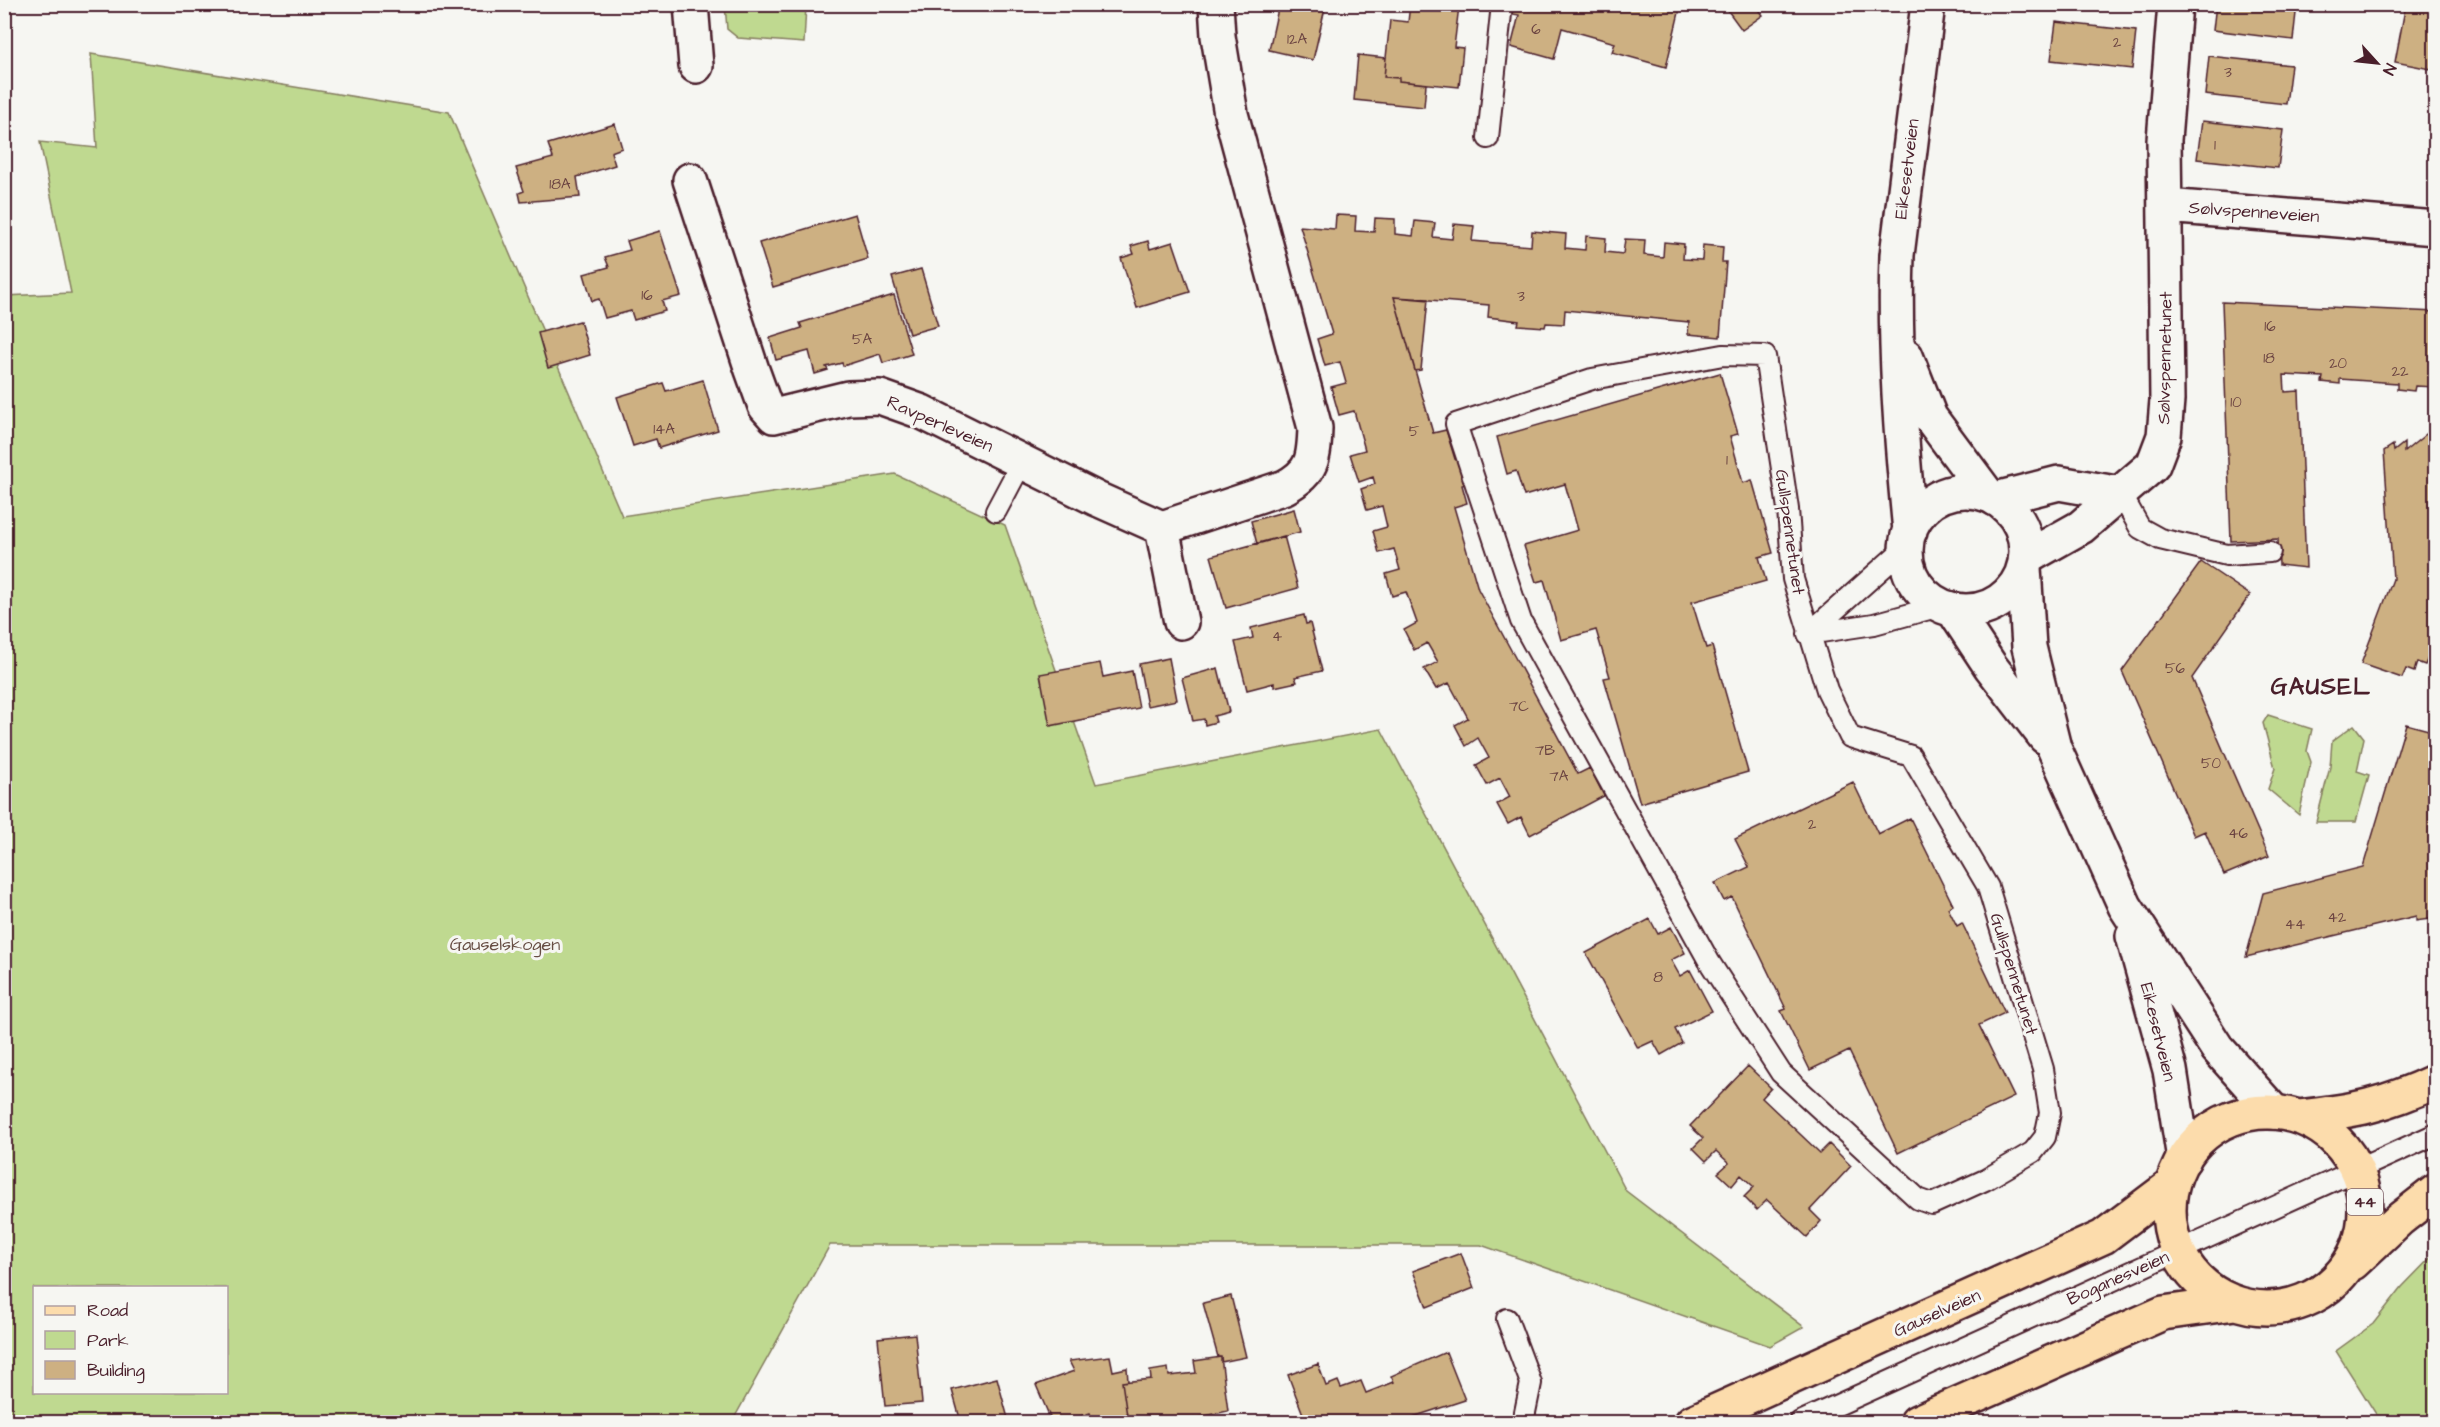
<svg xmlns="http://www.w3.org/2000/svg" width="2440" height="1427" font-family="'Architects Daughter',sans-serif">
<style>
.green{fill:#bfd990;stroke:#847c5e;stroke-width:1.5;fill-rule:evenodd}
.building{fill:#cdb082;stroke:#4a1f2b;stroke-width:1.5}
.lines{fill:none;stroke-linecap:round;stroke-linejoin:round}
.service-casing{stroke:#4a1f2b;stroke-width:24}
.minor-casing{stroke:#4a1f2b;stroke-width:38}
.secondary-casing{stroke:#4a1f2b;stroke-width:38}
.primary-casing{stroke:#4a1f2b;stroke-width:38}
.service{stroke:#f6f6f2;stroke-width:20}
.minor{stroke:#f6f6f2;stroke-width:33}
.secondary{stroke:#f6f6f2;stroke-width:33}
.primary{stroke:#fcdcac;stroke-width:33}
.labels{text-anchor:middle;dominant-baseline:central;stroke-width:6;stroke-linejoin:round;paint-order:stroke}
.number-label{font-size:15px;fill:#6b4341}
.shield{fill:#f6f6f2;stroke:#7e6067;stroke-width:1.5}
.shield-label{font-size:16px;font-weight:bold;fill:#4a1f2b}
.street-label{font-size:18px;fill:#4a1f2b;stroke:#f6f6f2}
.park-label{font-size:18px;fill:#674e44;stroke:#f6f6f2}
.district-label{font-size:24px;font-weight:bold;letter-spacing:1.5px;fill:#4a1f2b;stroke:#f6f6f2}
</style>
<rect width="100%" height="100%" fill="#f6f6f2"/>
<filter id="ink" filterUnits="userSpaceOnUse"><feTurbulence type="fractalNoise" baseFrequency=".0167" numOctaves="2"/><feDisplacementMap in="SourceGraphic" scale="12" xChannelSelector="R" yChannelSelector="G"/><feConvolveMatrix kernelMatrix="1 2 1 2 8 2 1 2 1" color-interpolation-filters="sRGB"/></filter>
<g filter="url(#ink)">
<path class="green" d="M 725,5 L 806,5 L 804,43 L 738,38 L 727,29 Z
M 91,54 L 449,112 L 622,516 L 895,474 L 1005,525 L 1096,784 L 1381,729 L 1626,1191 L 1804,1327 L 1770,1346 L 1481,1245 L 830,1245 L 732,1422 L 5,1422 L 4,296 L 71,293 L 40,142 L 97,148 ZM 34,1288 L 226,1288 L 226,1392 L 34,1392 Z
M 2268,715 L 2312,729 L 2307,751 L 2311,762 L 2299,815 L 2268,789 L 2275,768 L 2263,723 Z
M 2354,725 L 2364,738 L 2357,771 L 2369,775 L 2356,822 L 2316,822 L 2330,767 L 2332,741 Z
M 2435,1253 L 2435,1422 L 2381,1422 L 2336,1351 L 2373,1324 L 2402,1287 Z"/>
<path class="building" d="M 1279,4 L 1326,4 L 1313,60 L 1269,50 Z
M 1410,4 L 1459,6 L 1454,47 L 1463,48 L 1459,87 L 1399,81 L 1399,78 L 1384,77 L 1390,20 L 1408,22 Z
M 1515,4 L 1681,4 L 1666,67 L 1612,52 L 1615,43 L 1562,28 L 1554,59 L 1511,47 L 1519,15 L 1513,14 Z
M 1723,4 L 1755,4 L 1763,15 L 1742,30 Z
M 2216,4 L 2297,4 L 2293,40 L 2213,30 Z
M 2406,4 L 2436,4 L 2436,70 L 2395,62 Z
M 2056,22 L 2136,31 L 2132,69 L 2051,60 Z
M 1358,55 L 1386,58 L 1384,77 L 1399,78 L 1399,81 L 1426,84 L 1424,107 L 1354,100 Z
M 2209,56 L 2291,65 L 2286,104 L 2205,95 Z
M 2202,121 L 2283,130 L 2278,168 L 2197,159 Z
M 615,124 L 622,148 L 611,152 L 615,165 L 577,177 L 580,197 L 521,202 L 519,193 L 524,191 L 516,168 L 553,158 L 548,144 Z
M 855,214 L 868,259 L 773,287 L 759,243 Z
M 1336,215 L 1356,216 L 1355,231 L 1374,232 L 1375,218 L 1395,219 L 1395,234 L 1413,236 L 1415,221 L 1435,223 L 1433,237 L 1452,239 L 1454,224 L 1474,226 L 1472,241 L 1531,246 L 1532,231 L 1566,234 L 1565,248 L 1585,250 L 1586,236 L 1606,238 L 1605,252 L 1623,254 L 1625,239 L 1645,240 L 1644,255 L 1663,257 L 1664,242 L 1684,244 L 1683,259 L 1702,260 L 1703,245 L 1723,247 L 1722,262 L 1726,262 L 1720,337 L 1688,334 L 1689,322 L 1565,310 L 1564,324 L 1546,323 L 1545,327 L 1518,325 L 1519,321 L 1488,317 L 1489,305 L 1394,297 L 1433,433 L 1446,430 L 1455,459 L 1459,458 L 1467,484 L 1462,485 L 1467,503 L 1454,507 L 1478,589 L 1578,774 L 1590,768 L 1604,796 L 1530,835 L 1521,817 L 1508,824 L 1497,804 L 1510,797 L 1500,778 L 1487,785 L 1476,765 L 1489,758 L 1478,738 L 1466,746 L 1455,725 L 1468,718 L 1449,683 L 1436,689 L 1424,669 L 1438,662 L 1427,643 L 1414,650 L 1404,630 L 1417,623 L 1406,592 L 1392,596 L 1386,574 L 1400,570 L 1394,549 L 1379,553 L 1373,531 L 1387,527 L 1382,506 L 1367,510 L 1361,489 L 1375,484 L 1373,477 L 1359,482 L 1350,454 L 1365,450 L 1354,411 L 1339,415 L 1331,387 L 1346,383 L 1340,362 L 1325,366 L 1317,339 L 1332,334 L 1300,226 L 1335,229 Z
M 660,231 L 681,296 L 662,301 L 665,311 L 634,320 L 631,311 L 605,318 L 599,299 L 592,301 L 584,274 L 609,267 L 605,257 L 630,250 L 627,241 Z
M 1148,241 L 1150,249 L 1173,242 L 1190,292 L 1137,308 L 1121,258 L 1134,254 L 1131,246 Z
M 921,269 L 938,326 L 909,334 L 892,277 Z
M 894,295 L 912,354 L 883,363 L 880,354 L 843,366 L 842,363 L 826,367 L 828,370 L 815,374 L 809,351 L 776,360 L 770,338 L 802,328 L 800,323 Z
M 1394,297 L 1428,299 L 1421,370 L 1415,371 Z
M 2222,302 L 2436,312 L 2436,387 L 2415,386 L 2414,391 L 2397,389 L 2397,383 L 2340,379 L 2340,384 L 2322,382 L 2323,377 L 2284,375 L 2285,392 L 2299,391 L 2306,568 L 2279,565 L 2278,539 L 2231,541 Z
M 580,321 L 590,355 L 548,368 L 538,333 Z
M 1720,373 L 1738,434 L 1730,436 L 1743,483 L 1752,480 L 1773,553 L 1759,557 L 1766,581 L 1692,602 L 1706,648 L 1712,646 L 1748,772 L 1640,803 L 1604,678 L 1610,677 L 1596,630 L 1561,640 L 1544,580 L 1536,582 L 1524,546 L 1578,530 L 1565,484 L 1524,496 L 1516,471 L 1507,474 L 1497,437 Z
M 703,380 L 718,430 L 659,448 L 656,439 L 633,446 L 617,397 L 663,383 L 666,391 Z
M 2436,426 L 2436,638 L 2425,665 L 2417,662 L 2414,672 L 2406,669 L 2402,678 L 2361,664 L 2393,579 L 2384,451 L 2393,445 L 2394,451 L 2404,443 L 2404,452 Z
M 1294,509 L 1300,532 L 1257,544 L 1251,521 Z
M 1284,536 L 1298,588 L 1226,608 L 1211,556 Z
M 2201,562 L 2250,595 L 2192,678 L 2269,856 L 2224,875 L 2205,831 L 2194,836 L 2122,671 Z
M 1304,615 L 1306,624 L 1310,623 L 1322,671 L 1295,677 L 1297,682 L 1274,687 L 1274,683 L 1247,690 L 1235,642 L 1253,638 L 1251,628 Z
M 1169,658 L 1177,700 L 1147,706 L 1139,664 Z
M 1100,663 L 1103,677 L 1132,671 L 1139,708 L 1050,726 L 1040,674 Z
M 1218,668 L 1229,712 L 1214,716 L 1216,722 L 1205,725 L 1204,719 L 1193,721 L 1182,678 Z
M 2406,724 L 2436,732 L 2436,918 L 2416,921 L 2416,916 L 2246,957 L 2263,893 L 2363,867 Z
M 1853,782 L 1878,834 L 1910,818 L 1953,905 L 1948,908 L 1957,926 L 1962,923 L 2005,1013 L 1979,1025 L 2014,1097 L 1898,1153 L 1849,1051 L 1810,1070 L 1781,1011 L 1786,1009 L 1732,897 L 1724,901 L 1715,883 L 1749,867 L 1735,839 Z
M 1650,919 L 1658,934 L 1671,927 L 1685,953 L 1671,960 L 1680,976 L 1690,970 L 1712,1011 L 1675,1029 L 1682,1043 L 1661,1055 L 1653,1041 L 1638,1048 L 1586,953 Z
M 1748,1066 L 1771,1088 L 1762,1098 L 1820,1153 L 1829,1144 L 1851,1166 L 1810,1210 L 1821,1221 L 1807,1237 L 1767,1200 L 1757,1210 L 1744,1197 L 1754,1187 L 1741,1175 L 1732,1186 L 1718,1173 L 1729,1163 L 1716,1151 L 1706,1161 L 1693,1148 L 1703,1138 L 1690,1126 Z
M 1461,1253 L 1474,1288 L 1427,1307 L 1413,1271 Z
M 1231,1296 L 1246,1357 L 1221,1362 L 1221,1357 L 1218,1357 L 1203,1303 Z
M 915,1334 L 922,1403 L 885,1406 L 878,1338 Z
M 1446,1352 L 1465,1400 L 1413,1417 L 1416,1422 L 1306,1422 L 1288,1375 L 1318,1364 L 1326,1386 L 1338,1381 L 1341,1388 L 1361,1381 L 1366,1393 L 1394,1382 L 1391,1376 Z
M 1110,1356 L 1113,1371 L 1127,1368 L 1128,1381 L 1122,1382 L 1127,1416 L 1092,1421 L 1090,1413 L 1062,1422 L 1052,1422 L 1036,1385 L 1074,1371 L 1069,1361 Z
M 1221,1357 L 1228,1411 L 1178,1422 L 1128,1422 L 1122,1382 L 1151,1379 L 1150,1371 L 1168,1368 L 1169,1376 L 1196,1373 L 1194,1361 Z
M 997,1378 L 1009,1422 L 961,1422 L 952,1390 Z"/>
<g class="lines">
<defs>
<path id="service" d="M 1488,138 L 1502,4
M 1723,355 L 1765,356 L 1788,509 L 1793,579 L 1827,690 L 1850,737 L 1911,756 L 1988,887 L 2043,1069 L 2050,1113 L 2045,1137 L 2033,1152 L 1985,1180 L 1932,1204 L 1918,1199 L 1781,1073 L 1710,963 L 1521,621 L 1456,424 L 1592,379 Z
M 2121,494 L 2140,528 L 2160,539 L 2227,555 L 2270,552
M 996,511 L 1022,462
M 1808,634 L 1874,624 L 1940,606
M 1808,634 L 1906,547
M 1507,1319 L 1531,1383 L 1523,1422
M 1800,1422 L 2436,1134"/>
<path id="minor" d="M 691,4 L 696,66
M 690,180 L 752,370 L 765,406 L 774,416 L 848,398 L 880,397 L 922,412 L 1097,499 L 1162,528 L 1285,487 C 1313,472 1314,458 1315,428 L 1231,114 L 1218,36 L 1216,4
M 2166,206 L 2436,228
M 1996,499 L 2059,483 L 2121,494
M 1162,528 L 1181,622
M 2026,558 L 2081,527 L 2153,465 L 2164,436 L 2167,400 L 2164,140 L 2175,4"/>
<path id="secondary" d="M 1906,356 L 1930,417 L 1988,495
M1906 551a60 60 0 1 1 120 0a60 60 0 1 1-120 0Z
M 1910,531 C 1901,440 1894,347 1897,255 L 1928,4
M 2024,568 L 2029,647 L 2054,748 L 2125,906 L 2217,1048 L 2274,1112
M 1954,611 L 1991,667 L 2045,737
M 2133,936 L 2170,1070 L 2184,1159"/>
<path id="primary" d="M2169 1210a98 98 0 1 1 196 0a98 98 0 1 1-196 0Z
M 2299,1117 C 2354,1111 2385,1105 2436,1081
M 2353,1263 L 2400,1219 L 2436,1191
M 1692,1422 L 2103,1237 L 2172,1185
M 1917,1422 L 2163,1313 L 2235,1303"/>
</defs>
<use href="#service" class="service-casing"/>
<use href="#minor" class="minor-casing"/>
<use href="#secondary" class="secondary-casing"/>
<use href="#primary" class="primary-casing"/>
<use href="#service" class="service"/>
<use href="#minor" class="minor"/>
<use href="#secondary" class="secondary"/>
<use href="#primary" class="primary"/>
</g>
</g>
<g class="labels">
<g class="number-label">
<text x="1536" y="29">6</text>
<text x="1297" y="39">12A</text>
<text x="2117" y="42">2</text>
<text x="2228" y="72">3</text>
<text x="2215" y="145">1</text>
<text x="560" y="184">18A</text>
<text x="647" y="295">16</text>
<text x="1521" y="296">3</text>
<text x="2270" y="326">16</text>
<text x="862" y="339">5A</text>
<text x="2269" y="358">18</text>
<text x="2338" y="363">20</text>
<text x="2400" y="371">22</text>
<text x="2236" y="402">10</text>
<text x="664" y="429">14A</text>
<text x="1414" y="431">5</text>
<text x="1727" y="460">1</text>
<text x="1277" y="636">4</text>
<text x="2175" y="668">56</text>
<text x="1519" y="706">7C</text>
<text x="1545" y="750">7B</text>
<text x="2211" y="763">50</text>
<text x="1559" y="776">7A</text>
<text x="1812" y="824">2</text>
<text x="2238" y="833">46</text>
<text x="2337" y="917">42</text>
<text x="2295" y="924">44</text>
<text x="1658" y="977">8</text>
</g>
<rect class="shield" x="2347" y="1189" width="36" height="26" rx="4.5"/>
<g class="shield-label">
<text x="2365" y="1202">44</text>
</g>
<g class="street-label">
<text transform="translate(1907 169) rotate(-83)">Eikesetveien</text>
<text transform="translate(2254 212) rotate(4)">Sølvspenneveien</text>
<text transform="translate(2165 358) rotate(-89)">Sølvspennetunet</text>
<text transform="translate(940 424) rotate(24)">Ravperleveien</text>
<text transform="translate(1790 532) rotate(82)">Gullspennetunet</text>
<text transform="translate(2014 974) rotate(73)">Gullspennetunet</text>
<text transform="translate(2158 1032) rotate(76)">Eikesetveien</text>
<text transform="translate(2118 1278) rotate(-24)">Boganesveien</text>
<text transform="translate(1937 1313) rotate(-24)">Gauselveien</text>
</g>
<g class="park-label">
<text x="505" y="944">Gauselskogen</text>
</g>
<g class="district-label">
<text x="2321" y="687">GAUSEL</text>
</g>
</g>
<rect width="2440" height="1427" fill="none" stroke="#f6f6f2" stroke-width="24"/>
<rect x="12" y="12" width="2416" height="1403" fill="none" stroke="#4a1f2b" stroke-width="2" filter="url(#ink)"/>
<rect x="33" y="1286" width="195" height="108" fill="#f6f6f2" stroke="#b1a0a2" stroke-width="1.5"/>
<rect x="45" y="1306" width="30" height="9" fill="#fcdcac" stroke="#b1a0a2" stroke-width="1.5"/>
<text x="87" y="1316" font-size="18" fill="#4a1f2b">Road</text>
<rect x="45" y="1331" width="30" height="18" fill="#bfd990" stroke="#b1a0a2" stroke-width="1.5"/>
<text x="87" y="1346" font-size="18" fill="#4a1f2b">Park</text>
<rect x="45" y="1361" width="30" height="18" fill="#cdb082" stroke="#b1a0a2" stroke-width="1.5"/>
<text x="87" y="1376" font-size="18" fill="#4a1f2b">Building</text>
<g transform="translate(2377 63) rotate(117)" stroke="#f6f6f2" stroke-width="4.5" paint-order="stroke">
<path d="M0-4.5L10 22L0 15L-10 22Z" fill="#4a1f2b"/>
<text y="-9" font-size="16" font-weight="bold" text-anchor="middle" fill="#4a1f2b">N</text>
</g>
</svg>
